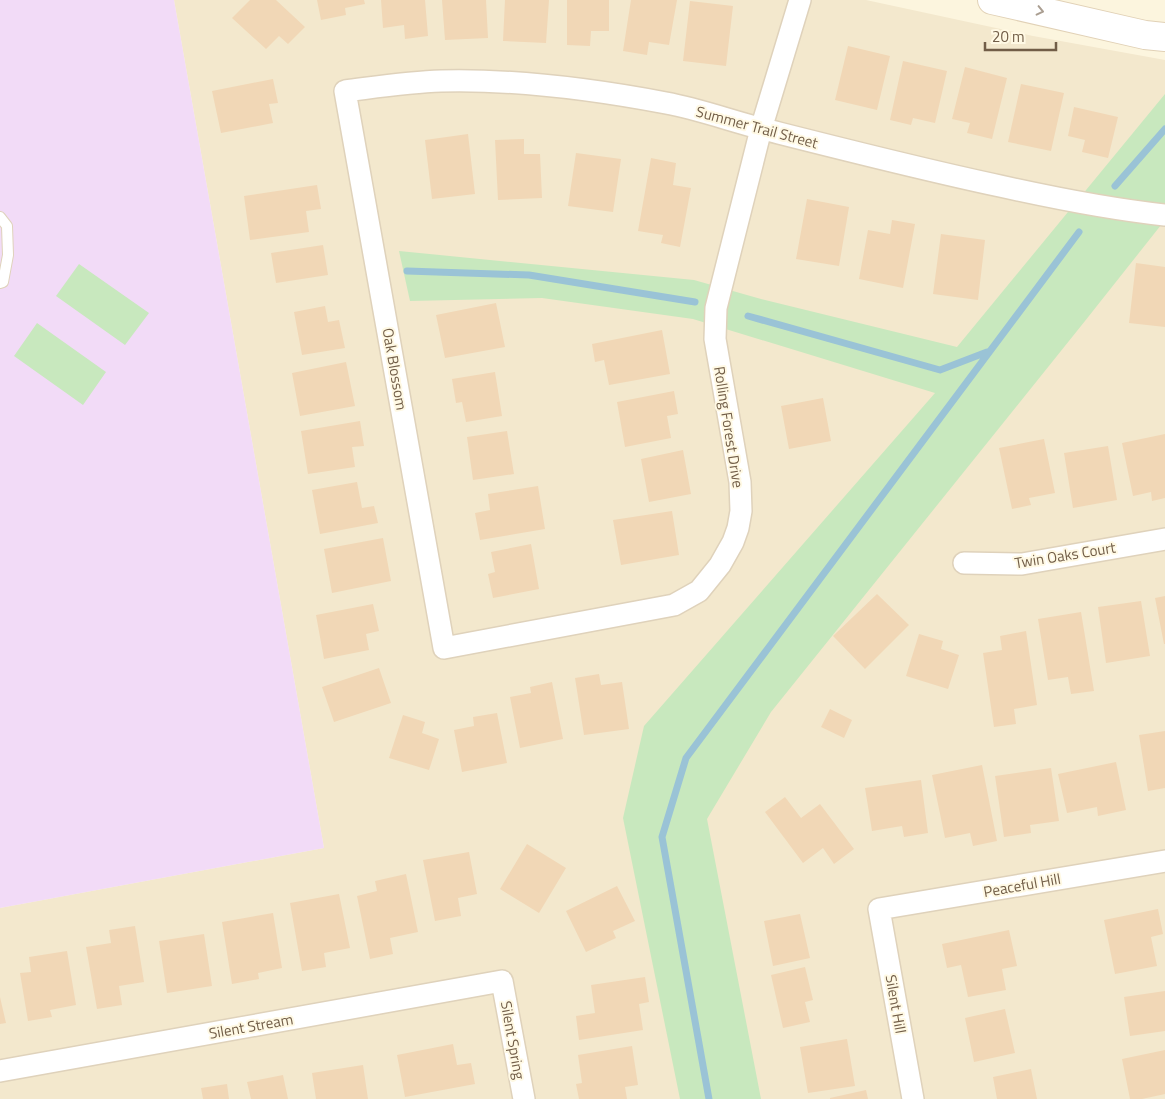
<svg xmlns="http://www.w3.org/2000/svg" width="1165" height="1099" font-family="'Titillium Web',sans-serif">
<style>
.residential{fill:#f3e8cd}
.education{fill:#f2dbf7}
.green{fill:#c8e8be}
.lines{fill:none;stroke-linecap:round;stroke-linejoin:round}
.stream{stroke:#9ac3d6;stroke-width:7}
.building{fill:#f1d7b6}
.lane-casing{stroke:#dfd2bb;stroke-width:12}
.street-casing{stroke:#dfd2bb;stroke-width:24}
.secondary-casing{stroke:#e1d1b6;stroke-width:30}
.lane{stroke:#fff;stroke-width:10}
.street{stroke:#fff;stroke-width:21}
.secondary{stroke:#fff;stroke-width:28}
.oneway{stroke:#aa9e91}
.labels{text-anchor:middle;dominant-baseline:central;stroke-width:4;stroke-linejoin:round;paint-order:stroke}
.street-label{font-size:15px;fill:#715d47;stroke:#fff9e4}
</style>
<rect width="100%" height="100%" fill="#fcf5de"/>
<path class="residential" d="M 174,0 L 866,0 L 1033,36 L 1165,60 L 1165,1099 L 0,1099 L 0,908 L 324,848 Z"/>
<path class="education" d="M 0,0 L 174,0 L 324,848 L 0,908 Z"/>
<path class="green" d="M 1165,94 L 1165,220 L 1085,321 L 771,712 L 707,819 L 761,1099 L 680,1099 L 623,818 L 644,726 L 935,393 L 693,319 L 542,298 L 410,301 L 399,251 L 694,280 L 761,299 L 957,347 Z
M 79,264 L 149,313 L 125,345 L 56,296 Z
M 37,323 L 106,372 L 83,405 L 14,356 Z"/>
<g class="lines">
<path class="stream" d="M 1115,186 L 1165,129
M 407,271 L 529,275 L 695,302
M 748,316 L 940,370 L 987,352
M 709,1099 L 662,837 L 686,758 L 1079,232"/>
</g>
<path class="building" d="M 250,0 L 276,0 L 305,27 L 288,44 L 279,36 L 266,49 L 232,18 Z
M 317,0 L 364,0 L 365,4 L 345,8 L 346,15 L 321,20 Z
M 381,0 L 425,0 L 428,36 L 405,39 L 404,25 L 383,28 Z
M 442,0 L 486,0 L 488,38 L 445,40 Z
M 505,0 L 549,0 L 546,43 L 503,41 Z
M 567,0 L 609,0 L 609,31 L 591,31 L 590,46 L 567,45 Z
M 631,0 L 677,0 L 669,45 L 649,42 L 647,55 L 623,51 Z
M 690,1 L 733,6 L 726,66 L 683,61 Z
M 848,46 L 890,56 L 877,110 L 835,100 Z
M 903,61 L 947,71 L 935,123 L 913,118 L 911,125 L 890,120 Z
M 965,67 L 1007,78 L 992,139 L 967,133 L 970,123 L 952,119 Z
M 273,79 L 278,103 L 269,104 L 273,123 L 221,133 L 212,91 Z
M 1021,84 L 1064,93 L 1051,151 L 1008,142 Z
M 1074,107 L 1118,117 L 1108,158 L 1082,152 L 1085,140 L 1068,136 Z
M 468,134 L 475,194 L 432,199 L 425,140 Z
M 524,139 L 524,154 L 540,154 L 542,198 L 498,200 L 495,140 Z
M 576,153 L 621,159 L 613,212 L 568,206 Z
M 651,158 L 676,163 L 673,185 L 691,188 L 680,247 L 661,243 L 663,235 L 638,231 Z
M 317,185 L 321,209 L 306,211 L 309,232 L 250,240 L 244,196 Z
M 807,199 L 849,207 L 839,266 L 796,259 Z
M 892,220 L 915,224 L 903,288 L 859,279 L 868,230 L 890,234 Z
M 941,234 L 985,240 L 978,300 L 933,294 Z
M 323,245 L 328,275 L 276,283 L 271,253 Z
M 1136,263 L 1165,267 L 1165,327 L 1129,323 Z
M 496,303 L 505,347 L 445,358 L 436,315 Z
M 325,306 L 328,322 L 339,320 L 345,348 L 302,355 L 294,312 Z
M 662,330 L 670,374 L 609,385 L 604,360 L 595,362 L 592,344 Z
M 346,362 L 355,406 L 300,416 L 292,373 Z
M 495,372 L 502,416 L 466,422 L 462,402 L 456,403 L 452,379 Z
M 674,391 L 678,414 L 667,416 L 671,438 L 625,447 L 617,402 Z
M 823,398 L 831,441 L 789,449 L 781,406 Z
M 360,421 L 364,446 L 352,447 L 355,467 L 308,474 L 301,431 Z
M 507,431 L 514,474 L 473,480 L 467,437 Z
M 1165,434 L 1165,498 L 1152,501 L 1151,492 L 1133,496 L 1122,443 Z
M 1044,439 L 1055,493 L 1029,498 L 1031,505 L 1012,509 L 999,448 Z
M 1108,446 L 1117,500 L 1073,508 L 1064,453 Z
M 683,450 L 691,494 L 649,502 L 641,459 Z
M 357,482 L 362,508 L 374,506 L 378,523 L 320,534 L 312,490 Z
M 538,486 L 545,529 L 480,540 L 475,513 L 490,510 L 488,494 Z
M 672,511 L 679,555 L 621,565 L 613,520 Z
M 383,538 L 391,581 L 332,593 L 324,549 Z
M 531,544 L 539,589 L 493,598 L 488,574 L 495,572 L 491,552 Z
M 877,594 L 909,625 L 865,669 L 833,636 Z
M 1165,596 L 1165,644 L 1164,644 L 1155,598 Z
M 1141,601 L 1150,656 L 1106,663 L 1098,607 Z
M 373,604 L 379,631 L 366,634 L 369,650 L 324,659 L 316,615 Z
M 1081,612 L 1094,691 L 1071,694 L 1068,677 L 1048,680 L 1038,619 Z
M 1026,631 L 1037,705 L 1014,709 L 1016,724 L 994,727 L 983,653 L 1002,650 L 1000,636 Z
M 919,634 L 943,641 L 941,649 L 959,655 L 948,689 L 906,676 Z
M 379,668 L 391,703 L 334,722 L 322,687 Z
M 599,674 L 601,685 L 622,682 L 629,729 L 584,735 L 575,678 Z
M 552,682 L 563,739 L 520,748 L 510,697 L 531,693 L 530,687 Z
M 830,709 L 852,720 L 844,738 L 821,727 Z
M 497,713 L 507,763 L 462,772 L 454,730 L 474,726 L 473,717 Z
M 403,715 L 425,722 L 422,733 L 439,739 L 429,770 L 389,758 Z
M 1165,731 L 1165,788 L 1148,791 L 1139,735 Z
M 1116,762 L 1126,810 L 1098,816 L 1097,807 L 1067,813 L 1058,774 Z
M 982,765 L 997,841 L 973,846 L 970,833 L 945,838 L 932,775 Z
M 1051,768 L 1059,821 L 1030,825 L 1031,833 L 1004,837 L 995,776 Z
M 921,780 L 928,833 L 904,837 L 902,826 L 872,831 L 865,788 Z
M 785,797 L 801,818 L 820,804 L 854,849 L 834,864 L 823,848 L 803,863 L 765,812 Z
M 527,844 L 566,868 L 539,913 L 500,889 Z
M 469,852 L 477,894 L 458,898 L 461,916 L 435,921 L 423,860 Z
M 406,874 L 418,932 L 390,938 L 393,954 L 370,959 L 357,896 L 377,891 L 375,881 Z
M 617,886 L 635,921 L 613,931 L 616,938 L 586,952 L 566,911 Z
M 339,894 L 350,948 L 324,953 L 326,967 L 302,971 L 290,903 Z
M 1158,909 L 1163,934 L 1151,937 L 1157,966 L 1115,974 L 1104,920 Z
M 273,913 L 282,968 L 258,973 L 259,979 L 232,984 L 222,922 Z
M 800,914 L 810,958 L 773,966 L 764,921 Z
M 135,926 L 144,982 L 119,986 L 122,1005 L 97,1009 L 86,947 L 111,943 L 109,930 Z
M 1009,930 L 1017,966 L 1002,969 L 1006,990 L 968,997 L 961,965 L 947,968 L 942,944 Z
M 204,934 L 212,986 L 167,993 L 159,941 Z
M 67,951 L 76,1005 L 50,1010 L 52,1017 L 28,1021 L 20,973 L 31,972 L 29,957 Z
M 805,967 L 813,1000 L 805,1002 L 810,1022 L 783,1028 L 771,975 Z
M 645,977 L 649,1002 L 639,1004 L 643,1030 L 579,1040 L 576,1016 L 595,1013 L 591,985 Z
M 1165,991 L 1165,1031 L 1130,1036 L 1124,997 Z
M 0,997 L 6,1023 L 0,1024 Z
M 1005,1009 L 1015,1053 L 974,1062 L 965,1018 Z
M 847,1039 L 855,1086 L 808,1093 L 800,1047 Z
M 453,1044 L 457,1065 L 471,1063 L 475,1084 L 405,1097 L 397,1055 Z
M 632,1046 L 638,1085 L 625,1087 L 627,1099 L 579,1099 L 576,1084 L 582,1083 L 578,1055 Z
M 1165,1050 L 1165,1094 L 1142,1099 L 1130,1099 L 1122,1059 Z
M 363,1065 L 368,1099 L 316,1099 L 312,1073 Z
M 1031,1069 L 1037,1099 L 997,1099 L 993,1077 Z
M 283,1075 L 288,1099 L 251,1099 L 247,1082 Z
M 227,1084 L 229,1099 L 203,1099 L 201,1088 Z
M 866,1090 L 868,1099 L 830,1099 L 830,1098 Z"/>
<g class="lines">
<defs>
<path id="lane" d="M 0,217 L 7,226 L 8,255 L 3,282 L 0,283"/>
<path id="street" d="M 800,0 L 761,129 L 716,308 L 715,339 L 740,482 L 741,511 L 738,528 L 733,542 L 720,565 L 699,591 L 674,605 L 444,648 L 345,91 C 377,87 409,82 441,81 C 516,79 592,89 666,103 C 699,109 731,121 763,129 C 842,149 920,169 1000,186 C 1054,198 1109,209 1165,215
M 964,563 L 1022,564 L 1165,539
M 0,1071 L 502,981 L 524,1099
M 913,1099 L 879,909 L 1165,861"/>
<path id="secondary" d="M 992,0 L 1145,35 L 1165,37"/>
</defs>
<use href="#lane" class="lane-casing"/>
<use href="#street" class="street-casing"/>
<use href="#secondary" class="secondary-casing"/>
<use href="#lane" class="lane"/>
<use href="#street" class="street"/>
<use href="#secondary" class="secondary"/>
</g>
<defs><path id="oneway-chevron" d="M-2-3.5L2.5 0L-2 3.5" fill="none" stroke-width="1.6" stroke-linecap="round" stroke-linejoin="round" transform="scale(1.25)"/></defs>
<use class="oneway" href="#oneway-chevron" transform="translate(1040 11) rotate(13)"/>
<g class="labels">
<g class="street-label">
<text transform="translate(757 127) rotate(15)">Summer Trail Street</text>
<text transform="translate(395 369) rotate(80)">Oak Blossom</text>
<text transform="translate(729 427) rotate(81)">Rolling Forest Drive</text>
<text transform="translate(1065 555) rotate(-9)">Twin Oaks Court</text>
<text transform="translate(1022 885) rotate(-10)">Peaceful Hill</text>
<text transform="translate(896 1004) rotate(80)">Silent Hill</text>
<text transform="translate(251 1026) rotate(-10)">Silent Stream</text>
<text transform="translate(513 1040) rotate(80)">Silent Spring</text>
</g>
</g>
<path d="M985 42v8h71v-8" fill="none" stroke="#715d47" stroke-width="2.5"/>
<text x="992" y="42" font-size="15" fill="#715d47" stroke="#fff9e4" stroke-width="4" paint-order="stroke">20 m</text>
</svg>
